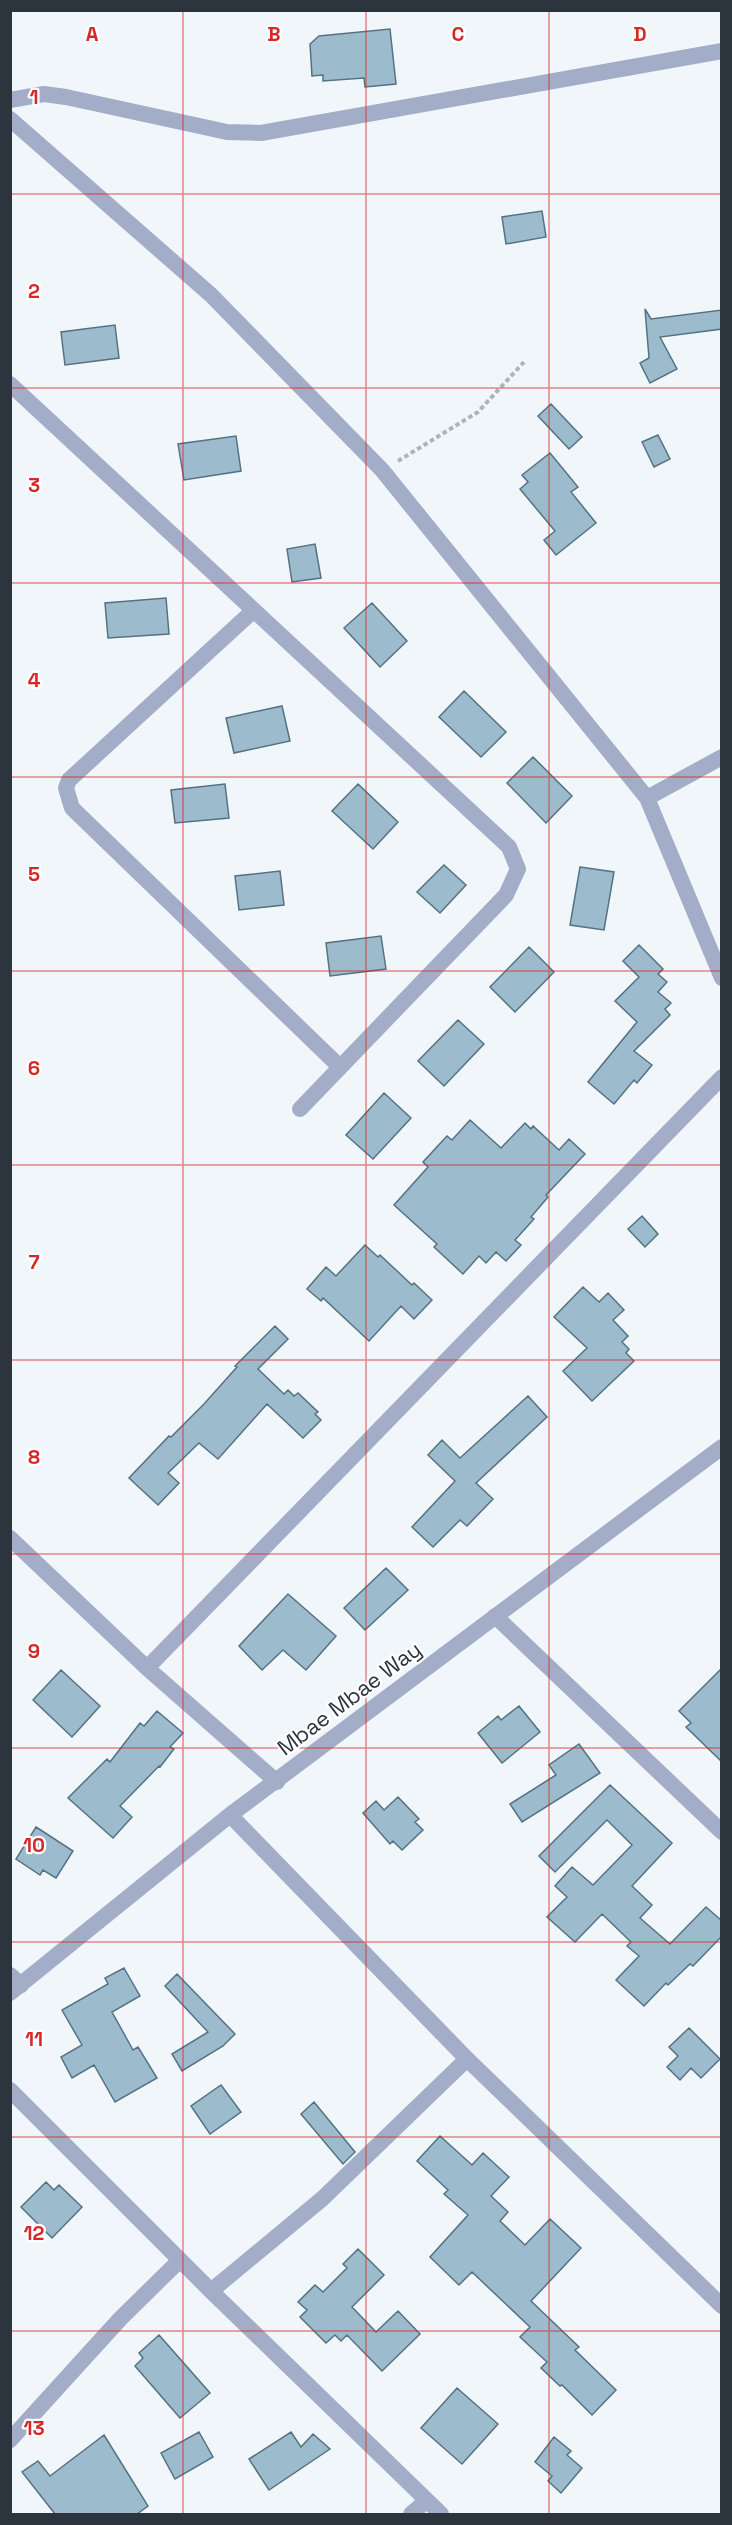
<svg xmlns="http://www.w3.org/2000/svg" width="732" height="2525" font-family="'Space Grotesk',sans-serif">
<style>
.building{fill:#9cbccd;stroke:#547282;stroke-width:1.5}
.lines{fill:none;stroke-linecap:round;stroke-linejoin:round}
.path{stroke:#adb4ba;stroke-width:4;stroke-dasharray:4.5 3;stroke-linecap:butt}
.minor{stroke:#a3adc8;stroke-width:16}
.tertiary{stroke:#a3adc8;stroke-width:16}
.grid{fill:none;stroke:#d62828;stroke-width:1.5;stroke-opacity:0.55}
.labels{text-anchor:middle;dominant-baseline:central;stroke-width:4.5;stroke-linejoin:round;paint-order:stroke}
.street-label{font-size:22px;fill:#2c353e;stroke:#fff}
.grid-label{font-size:20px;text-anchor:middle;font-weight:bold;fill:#d62828;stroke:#fff;stroke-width:4.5;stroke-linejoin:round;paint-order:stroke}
</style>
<rect width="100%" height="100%" fill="#f1f6fb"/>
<path class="building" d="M 390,29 L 396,84 L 365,87 L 364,78 L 323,81 L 323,75 L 312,76 L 310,44 L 319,36 Z
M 542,211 L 546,237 L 506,244 L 502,217 Z
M 645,309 L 651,319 L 722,310 L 722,329 L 660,337 L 677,369 L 650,383 L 640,363 L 649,358 Z
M 115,325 L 119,358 L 65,365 L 61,332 Z
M 551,404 L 582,437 L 569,449 L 538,416 Z
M 658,435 L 670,459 L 654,467 L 642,442 Z
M 236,436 L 241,471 L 184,480 L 178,444 Z
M 550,453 L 578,487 L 571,492 L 596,523 L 556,555 L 544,540 L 555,531 L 520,489 L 528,482 L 522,475 Z
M 315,544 L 321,578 L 292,582 L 287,549 Z
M 166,598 L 169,634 L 108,638 L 105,603 Z
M 372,603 L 407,641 L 380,667 L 344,628 Z
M 464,691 L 506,732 L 481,757 L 439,717 Z
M 282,706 L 290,741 L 234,753 L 226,718 Z
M 533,757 L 572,796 L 546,823 L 507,783 Z
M 225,784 L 229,818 L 175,823 L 171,790 Z
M 358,784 L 398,822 L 373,849 L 332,811 Z
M 444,865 L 466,885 L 440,913 L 417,892 Z
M 580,867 L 614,872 L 604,930 L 570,925 Z
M 280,871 L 284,905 L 239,910 L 235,876 Z
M 381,936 L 386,969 L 330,976 L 326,943 Z
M 639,945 L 663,969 L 658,974 L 667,982 L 658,992 L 671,1003 L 665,1009 L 670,1015 L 634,1051 L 652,1065 L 637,1083 L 634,1080 L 614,1104 L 588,1082 L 637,1022 L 615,1001 L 639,977 L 623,961 Z
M 529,947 L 554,972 L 515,1012 L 490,987 Z
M 458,1020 L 484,1044 L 444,1086 L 418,1061 Z
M 384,1093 L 411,1118 L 373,1159 L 346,1135 Z
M 470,1120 L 501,1148 L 525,1123 L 531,1129 L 533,1126 L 559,1150 L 569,1139 L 585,1154 L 546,1195 L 548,1197 L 531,1217 L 534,1219 L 515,1240 L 521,1245 L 506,1261 L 496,1252 L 486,1263 L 479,1256 L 463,1274 L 434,1247 L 437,1244 L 394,1205 L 428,1167 L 423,1162 L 447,1136 L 452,1140 Z
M 642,1216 L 658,1234 L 645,1247 L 628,1229 Z
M 365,1245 L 378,1257 L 380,1255 L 412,1285 L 414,1283 L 432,1300 L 414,1319 L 401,1306 L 369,1341 L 323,1298 L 321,1301 L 307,1289 L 326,1267 L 336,1276 Z
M 583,1287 L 599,1302 L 608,1293 L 624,1310 L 613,1320 L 628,1336 L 622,1342 L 629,1349 L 626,1353 L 634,1361 L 592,1401 L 563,1371 L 587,1348 L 554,1317 Z
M 275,1326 L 288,1339 L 258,1369 L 284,1394 L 288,1390 L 294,1396 L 298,1393 L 318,1412 L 315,1414 L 321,1420 L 303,1438 L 267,1404 L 218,1459 L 199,1443 L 168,1473 L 179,1483 L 158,1505 L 129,1478 L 169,1436 L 171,1437 L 204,1404 L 237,1367 L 235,1366 Z
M 528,1396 L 547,1417 L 476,1483 L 493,1499 L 467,1526 L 460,1520 L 433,1547 L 412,1527 L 455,1481 L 428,1455 L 442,1440 L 460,1458 Z
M 386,1568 L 408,1590 L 365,1630 L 344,1608 Z
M 288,1594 L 336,1636 L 306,1670 L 283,1650 L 262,1670 L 239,1646 Z
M 722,1668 L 722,1762 L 686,1727 L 691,1723 L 679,1711 Z
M 61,1670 L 100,1706 L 72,1737 L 33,1700 Z
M 519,1706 L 540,1732 L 502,1763 L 478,1733 L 498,1716 L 501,1720 Z
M 157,1711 L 183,1733 L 170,1747 L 174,1749 L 160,1767 L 159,1766 L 120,1806 L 132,1817 L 113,1838 L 68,1798 L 107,1759 L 110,1762 L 140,1723 L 144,1726 Z
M 579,1744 L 600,1773 L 522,1822 L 510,1804 L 556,1775 L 549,1765 Z
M 610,1785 L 672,1843 L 632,1886 L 652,1905 L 640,1918 L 670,1944 L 706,1907 L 722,1921 L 722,1936 L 693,1966 L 690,1964 L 668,1985 L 666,1983 L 644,2006 L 616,1980 L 639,1956 L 627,1946 L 631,1942 L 602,1914 L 575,1942 L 547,1917 L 567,1897 L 555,1886 L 572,1867 L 593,1885 L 632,1845 L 607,1820 L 555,1872 L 539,1856 Z
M 398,1797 L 419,1819 L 415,1822 L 423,1830 L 402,1850 L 393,1841 L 390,1844 L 363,1813 L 376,1801 L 384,1810 Z
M 36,1827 L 73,1851 L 56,1878 L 43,1870 L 40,1875 L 16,1859 Z
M 124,1968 L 140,1996 L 112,2012 L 133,2050 L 138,2047 L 157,2078 L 115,2102 L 94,2065 L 72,2078 L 61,2057 L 82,2045 L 62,2010 L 108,1984 L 105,1978 Z
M 177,1974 L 235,2034 L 223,2046 L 182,2071 L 172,2054 L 208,2032 L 165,1986 Z
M 689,2028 L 720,2059 L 701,2078 L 691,2068 L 680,2080 L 667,2067 L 678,2056 L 669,2047 Z
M 221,2085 L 241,2112 L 210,2134 L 191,2106 Z
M 314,2102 L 355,2152 L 343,2164 L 301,2114 Z
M 440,2136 L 472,2165 L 483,2153 L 509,2177 L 491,2196 L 508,2212 L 500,2221 L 525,2245 L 550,2219 L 581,2248 L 531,2301 L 579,2347 L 575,2350 L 616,2390 L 592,2415 L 562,2385 L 560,2386 L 541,2368 L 547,2362 L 520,2337 L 530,2327 L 472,2272 L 459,2285 L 430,2257 L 468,2215 L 444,2194 L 448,2190 L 417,2161 Z
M 46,2182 L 54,2190 L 59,2185 L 82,2207 L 52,2238 L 21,2207 Z
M 358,2249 L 384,2275 L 352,2307 L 376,2332 L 398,2311 L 420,2334 L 382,2371 L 347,2335 L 341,2341 L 335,2335 L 326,2343 L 300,2317 L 307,2310 L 298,2302 L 315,2285 L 323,2292 L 347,2268 L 343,2264 Z
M 159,2335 L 210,2393 L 180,2418 L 135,2366 L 143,2358 L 139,2353 Z
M 457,2388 L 498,2424 L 462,2464 L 421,2428 Z
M 199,2432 L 213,2457 L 175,2479 L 161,2453 Z
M 291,2432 L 301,2447 L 313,2434 L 330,2449 L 269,2490 L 249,2459 Z
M 104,2435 L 148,2506 L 137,2514 L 55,2514 L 22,2472 L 38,2461 L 50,2476 Z
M 554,2437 L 571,2451 L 567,2455 L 582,2468 L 561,2493 L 548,2481 L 552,2476 L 535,2462 Z"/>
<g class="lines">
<path class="path" d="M 398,461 L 478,412 L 524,362"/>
<path class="minor" d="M 10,100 L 44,94 L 66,97 L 227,132 L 261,133 L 722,51
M 10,119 L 211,295 L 382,470 L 647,798 L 722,978
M 10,384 L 509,847 L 518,869 L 506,895 L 300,1109
M 253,611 L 69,780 L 66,788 L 72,808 L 340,1067
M 647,798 L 722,757
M 10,1538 L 147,1668 L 277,1782
M 495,1616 L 722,1832
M 147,1668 L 722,1077
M 10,1975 L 21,1985
M 10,2090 L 211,2291 L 441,2514
M 211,2291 L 322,2199 L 467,2059
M 10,2440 L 120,2319 L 180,2260
M 411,2514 L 426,2501"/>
<path class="tertiary" d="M 230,1815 L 467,2059 L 722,2306
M 10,1993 L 230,1815 L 722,1447"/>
</g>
<path class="grid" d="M 183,10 L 183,2514M 366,10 L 366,2514M 549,10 L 549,2514M 10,194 L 722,194M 10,388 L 722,388M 10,583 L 722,583M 10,777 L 722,777M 10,971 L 722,971M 10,1165 L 722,1165M 10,1360 L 722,1360M 10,1554 L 722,1554M 10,1748 L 722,1748M 10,1942 L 722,1942M 10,2137 L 722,2137M 10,2331 L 722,2331"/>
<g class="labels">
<g class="street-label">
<text transform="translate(349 1698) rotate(-37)">Mbae Mbae Way</text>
</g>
</g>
<g class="grid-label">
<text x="92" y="41">A</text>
<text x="274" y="41">B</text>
<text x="458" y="41">C</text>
<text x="640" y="41">D</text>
<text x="34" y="104">1</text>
<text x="34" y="298">2</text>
<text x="34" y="492">3</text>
<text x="34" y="687">4</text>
<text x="34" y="881">5</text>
<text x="34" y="1075">6</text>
<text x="34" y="1269">7</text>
<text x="34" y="1464">8</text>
<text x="34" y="1658">9</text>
<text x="34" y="1852">10</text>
<text x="34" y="2046">11</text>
<text x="34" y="2240">12</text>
<text x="34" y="2435">13</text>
</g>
<rect width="732" height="2525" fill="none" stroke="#2c353e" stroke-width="24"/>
</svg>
